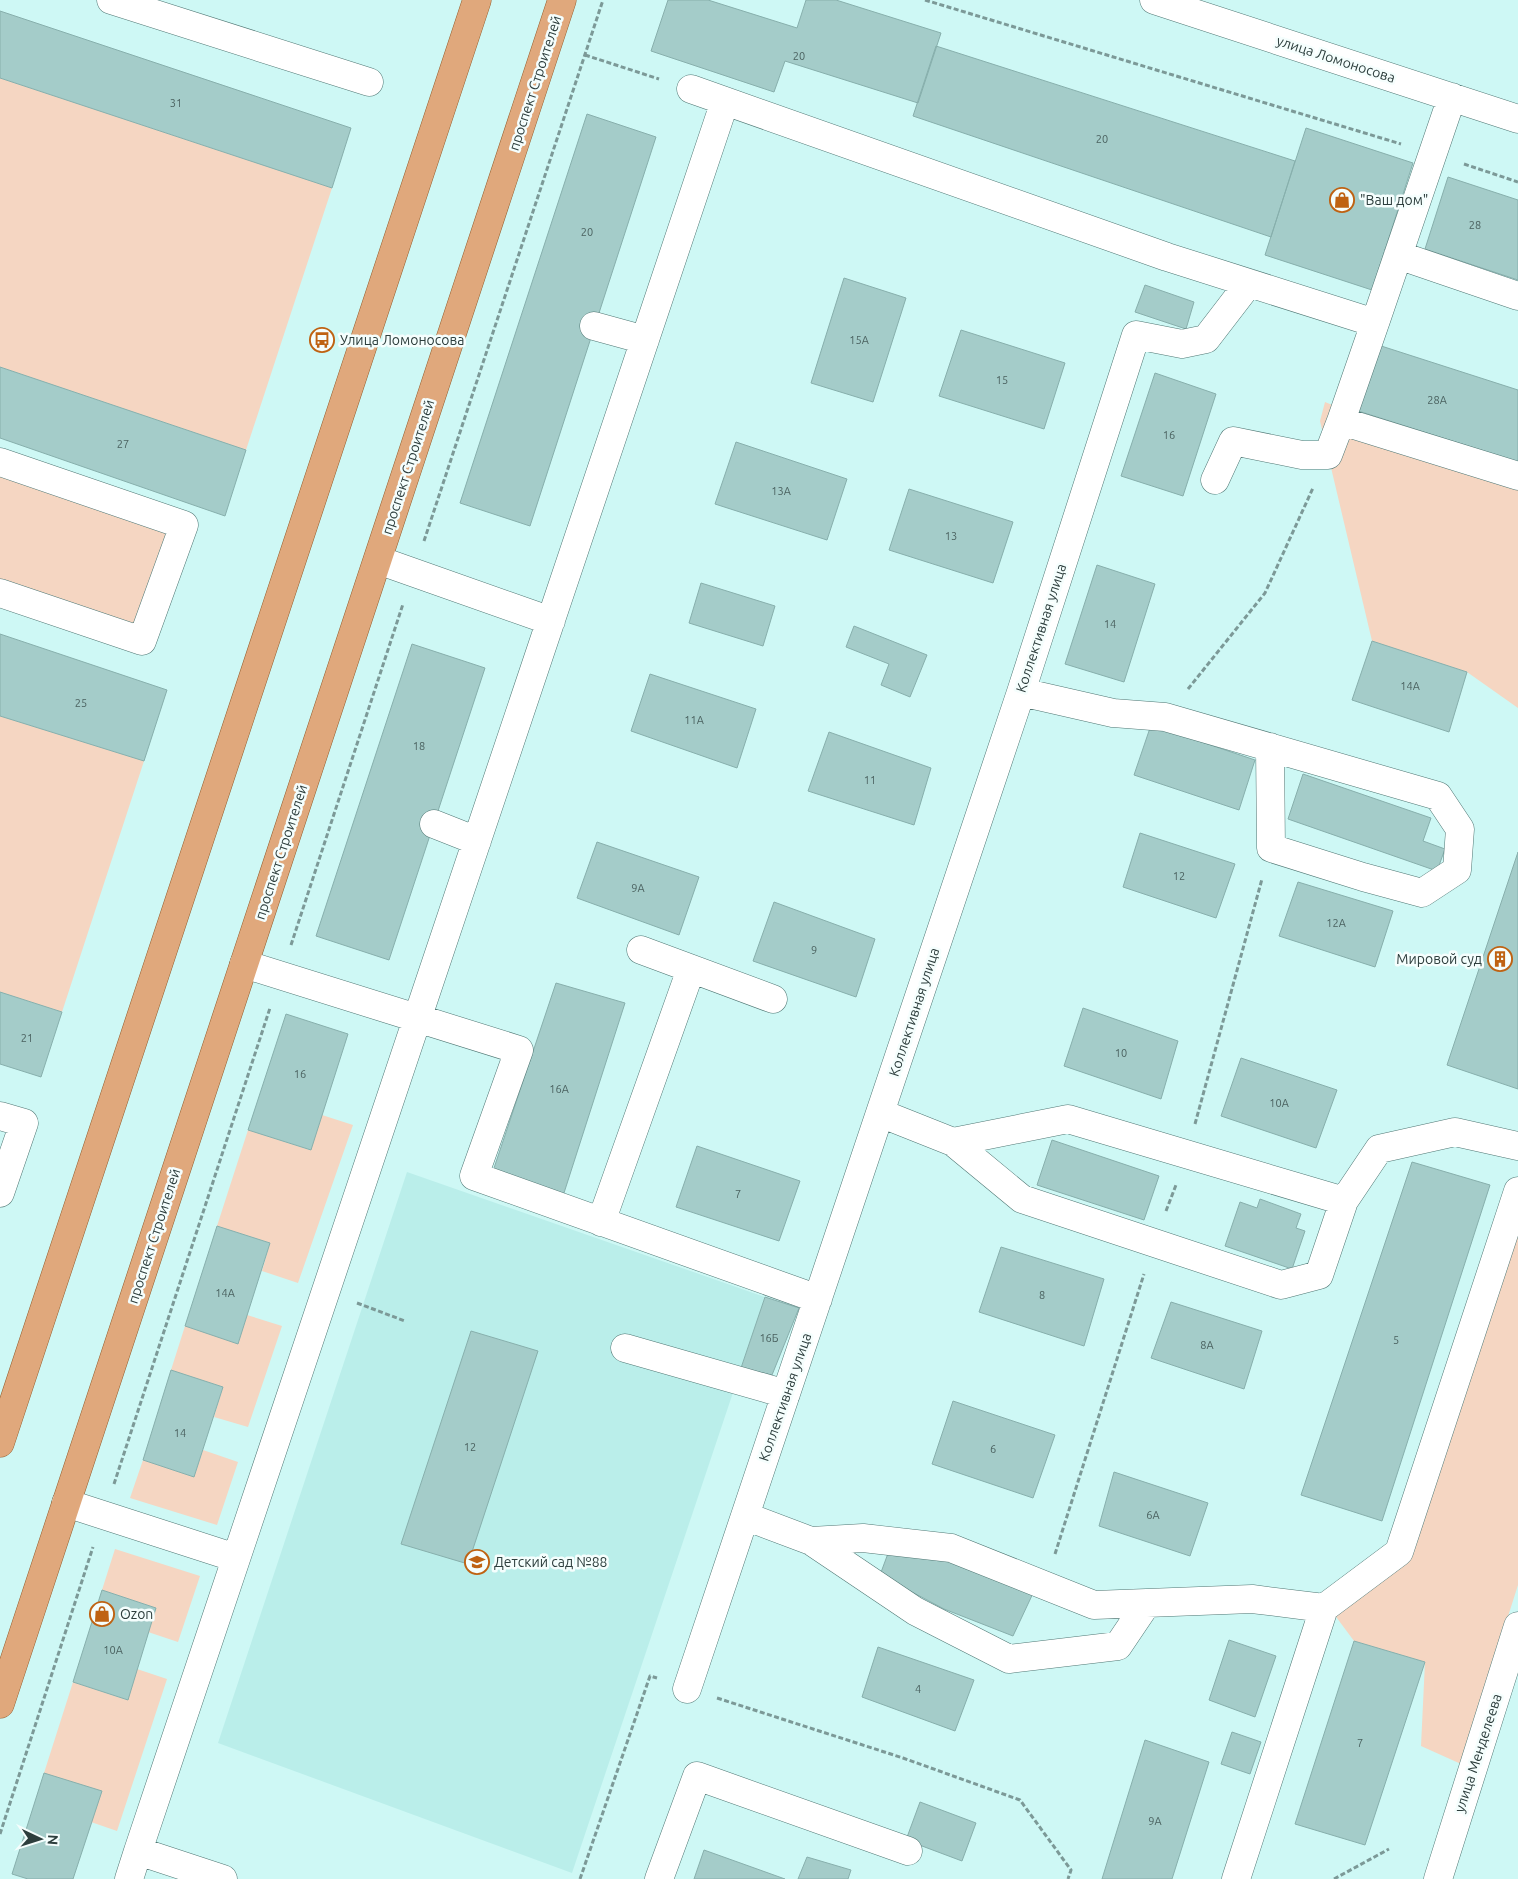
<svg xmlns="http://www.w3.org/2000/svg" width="1518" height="1879" font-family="Ubuntu,sans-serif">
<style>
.built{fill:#baeeea}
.green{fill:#f5d6c2}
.building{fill:#a4ccc9;stroke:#87afac}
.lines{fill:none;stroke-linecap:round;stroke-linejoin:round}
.minor-casing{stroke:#507774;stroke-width:29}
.major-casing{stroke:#945d2d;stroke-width:29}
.path{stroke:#7c9997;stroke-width:3;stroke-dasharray:5 2.5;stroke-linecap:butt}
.minor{stroke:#fff;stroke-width:28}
.major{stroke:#e0a87c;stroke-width:28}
.labels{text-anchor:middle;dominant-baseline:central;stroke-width:5;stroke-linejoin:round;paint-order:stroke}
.number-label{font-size:11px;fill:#4b6260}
.street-label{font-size:14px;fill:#2d3e3d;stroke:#f5fefd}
.poi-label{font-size:14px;fill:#2d3e3d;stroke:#f5fefd;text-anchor:start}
</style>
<rect width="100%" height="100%" fill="#cef8f5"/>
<path class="built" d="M 407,1172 L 765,1297 L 572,1873 L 218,1743 Z"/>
<path class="green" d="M 0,78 L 332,188 L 246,450 L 0,367 Z
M 1325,402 L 1518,481 L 1518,708 L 1467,672 L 1372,641 L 1320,421 Z
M 0,462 L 184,525 L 142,641 L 0,593 Z
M 0,716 L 144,761 L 62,1012 L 0,992 Z
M 322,1115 L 353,1125 L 298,1283 L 262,1271 L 270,1243 L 217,1226 L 248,1130 L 310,1150 Z
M 1518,1211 L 1518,1585 L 1461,1764 L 1421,1746 L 1425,1662 L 1354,1641 L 1331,1610 L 1405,1557 Z
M 247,1315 L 282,1326 L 248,1427 L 214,1417 L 223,1387 L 171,1370 L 185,1326 L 238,1343 Z
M 203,1450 L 238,1462 L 217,1525 L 130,1498 L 143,1460 L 194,1477 Z
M 115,1549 L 200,1576 L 178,1642 L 148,1632 L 156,1608 L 102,1590 Z
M 137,1669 L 167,1679 L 117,1831 L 91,1822 L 44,1773 L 73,1682 L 127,1700 Z"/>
<path class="building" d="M 668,0 L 708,0 L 797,28 L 806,0 L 836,0 L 941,33 L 918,103 L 785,61 L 774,92 L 651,51 Z
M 0,11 L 351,128 L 332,188 L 0,78 Z
M 936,46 L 1295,161 L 1271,237 L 913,116 Z
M 587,114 L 656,137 L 530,526 L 460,503 Z
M 1306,128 L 1413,163 L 1372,290 L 1265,255 Z
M 1448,177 L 1518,200 L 1518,280 L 1425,249 Z
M 844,278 L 906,298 L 873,402 L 811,383 Z
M 1145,285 L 1194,302 L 1186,329 L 1135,312 Z
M 961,330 L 1065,363 L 1044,429 L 939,396 Z
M 1375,344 L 1518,390 L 1518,462 L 1352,409 Z
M 0,367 L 246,450 L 225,516 L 0,438 Z
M 1155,373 L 1216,394 L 1183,496 L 1121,476 Z
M 736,442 L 847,479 L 827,540 L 715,504 Z
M 909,489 L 1013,522 L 993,583 L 889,550 Z
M 1097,565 L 1155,584 L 1124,682 L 1065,664 Z
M 701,583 L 775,606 L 763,646 L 689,623 Z
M 854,626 L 927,655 L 910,697 L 881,685 L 889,664 L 846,647 Z
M 0,634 L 167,690 L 144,761 L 0,716 Z
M 1372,641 L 1467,672 L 1449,732 L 1352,700 Z
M 412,644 L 485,668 L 389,960 L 316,936 Z
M 650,674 L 756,709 L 737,768 L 631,731 Z
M 1151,725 L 1255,760 L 1239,810 L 1134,775 Z
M 829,732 L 931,768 L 914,825 L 808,791 Z
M 1303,774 L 1431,818 L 1423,841 L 1445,849 L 1437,871 L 1288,819 Z
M 1140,833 L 1235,864 L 1216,918 L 1123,887 Z
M 597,842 L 699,877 L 679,935 L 577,898 Z
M 1518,852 L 1518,1089 L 1447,1065 Z
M 1298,882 L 1393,911 L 1375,967 L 1279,936 Z
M 774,902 L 875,939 L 856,997 L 753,961 Z
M 556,983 L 625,1003 L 563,1196 L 492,1174 Z
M 0,992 L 62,1012 L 41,1077 L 0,1064 Z
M 1083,1008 L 1178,1041 L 1161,1099 L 1064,1066 Z
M 286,1014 L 348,1034 L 311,1150 L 248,1130 Z
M 1241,1058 L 1337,1090 L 1316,1148 L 1221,1116 Z
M 1052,1140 L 1159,1176 L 1144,1220 L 1037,1185 Z
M 697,1146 L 800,1181 L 779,1241 L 676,1207 Z
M 1412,1162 L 1490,1185 L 1382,1521 L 1301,1495 Z
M 1260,1199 L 1301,1214 L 1296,1228 L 1305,1231 L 1292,1269 L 1225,1246 L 1240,1202 L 1257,1208 Z
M 217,1226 L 270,1243 L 238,1344 L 185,1326 Z
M 1001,1247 L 1104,1279 L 1084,1346 L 979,1312 Z
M 765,1297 L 799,1308 L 772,1375 L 741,1368 Z
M 1171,1302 L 1262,1331 L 1244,1389 L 1151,1358 Z
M 471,1331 L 538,1351 L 468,1564 L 401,1544 Z
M 171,1370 L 223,1387 L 194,1477 L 143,1460 Z
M 953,1401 L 1055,1435 L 1033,1498 L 932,1464 Z
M 1114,1472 L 1208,1503 L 1190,1556 L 1099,1526 Z
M 890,1548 L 970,1565 L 1035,1589 L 1013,1636 L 944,1609 L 880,1575 Z
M 102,1590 L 156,1608 L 128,1700 L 73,1682 Z
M 1229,1640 L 1276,1656 L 1255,1717 L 1209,1700 Z
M 1354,1641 L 1425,1662 L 1365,1845 L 1295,1824 Z
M 878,1647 L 974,1680 L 955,1731 L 862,1697 Z
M 1232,1732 L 1261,1742 L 1250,1774 L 1221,1764 Z
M 1145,1740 L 1209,1762 L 1172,1879 L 1102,1879 Z
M 44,1773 L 102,1791 L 73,1879 L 28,1879 L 12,1874 Z
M 920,1802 L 976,1823 L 962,1861 L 906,1840 Z
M 704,1850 L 785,1879 L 694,1879 Z
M 807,1857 L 851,1870 L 848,1879 L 798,1879 Z"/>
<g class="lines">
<defs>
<path id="minor" d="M 111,0 L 369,82
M 1154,0 L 1518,119
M 691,89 L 1167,257 L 1375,323 L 1452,97
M 1398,255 L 1518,296
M 1375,323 L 1341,421 L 1518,476
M 594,326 L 645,340
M 0,462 L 184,525 L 142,641 L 0,593
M 1215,480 L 1233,441 L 1302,455 L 1328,455 L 1341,421
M 378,560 L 551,621
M 1021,692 L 1113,713 L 1165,717 L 1438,796 L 1460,829 L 1457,870 L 1422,893 L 1363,877 L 1271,848 L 1270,747
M 434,824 L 477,841
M 641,950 L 773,999
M 244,964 L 519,1050 L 474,1176 L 818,1299
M 880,1113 L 953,1142 L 1022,1199 L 1281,1285 L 1319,1275 L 1344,1201 L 1379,1149 L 1455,1132 L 1518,1146
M 0,1116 L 24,1123 L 0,1193
M 953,1142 L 1068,1119 L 1344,1201
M 601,1222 L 691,969
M 625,1348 L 786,1394
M 66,1503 L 236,1558
M 745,1516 L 811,1541 L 863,1538 L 951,1548 L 1094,1605 L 1252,1599 L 1324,1608
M 811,1541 L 915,1611 L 1009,1659 L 1118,1646 L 1147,1603
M 687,1689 L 1021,692 L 1136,335 L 1182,344 L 1206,339 L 1249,283
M 138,1851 L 725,101
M 129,1879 L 138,1851 L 223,1879
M 659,1879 L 697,1776 L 908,1851
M 1236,1879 L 1324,1608 L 1399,1552 L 1518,1191
M 1438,1879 L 1518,1626"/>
<path id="major" d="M 0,1443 L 477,0
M 0,1704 L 562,0"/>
</defs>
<use href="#minor" class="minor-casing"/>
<use href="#major" class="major-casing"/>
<path class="path" d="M 925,0 L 1401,144
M 585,55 L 659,79
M 1464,164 L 1518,182
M 424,541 L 603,0
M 1188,689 L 1265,593 L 1313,488
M 291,945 L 403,604
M 1195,1124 L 1262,879
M 1166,1211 L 1176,1185
M 357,1303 L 405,1321
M 114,1484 L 270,1008
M 1055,1554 L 1144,1274
M 717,1698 L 903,1758 L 1020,1800 L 1071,1870 L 1068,1879
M 0,1834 L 93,1547
M 580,1879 L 650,1676 L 657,1678
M 1334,1879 L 1389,1849"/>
<use href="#minor" class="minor"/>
<use href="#major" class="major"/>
</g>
<defs>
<symbol id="shop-ring" viewBox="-11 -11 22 22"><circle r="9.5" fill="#f5fefd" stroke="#bf6212" stroke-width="1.5"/><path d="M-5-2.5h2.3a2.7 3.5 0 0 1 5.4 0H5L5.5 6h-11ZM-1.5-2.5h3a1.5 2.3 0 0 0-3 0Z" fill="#bf6212"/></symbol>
<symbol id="bus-ring" viewBox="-11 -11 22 22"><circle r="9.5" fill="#f5fefd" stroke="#bf6212" stroke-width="1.5"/><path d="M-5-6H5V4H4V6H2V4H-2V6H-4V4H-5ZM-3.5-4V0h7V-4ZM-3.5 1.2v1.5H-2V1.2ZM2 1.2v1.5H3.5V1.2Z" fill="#bf6212"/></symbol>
<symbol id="building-ring" viewBox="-11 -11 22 22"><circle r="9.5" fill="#f5fefd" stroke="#bf6212" stroke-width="1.5"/><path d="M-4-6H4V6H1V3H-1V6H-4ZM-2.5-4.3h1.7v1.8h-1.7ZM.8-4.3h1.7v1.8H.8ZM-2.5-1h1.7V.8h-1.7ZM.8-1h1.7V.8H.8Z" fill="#bf6212"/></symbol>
<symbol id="school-ring" viewBox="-11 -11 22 22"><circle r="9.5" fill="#f5fefd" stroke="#bf6212" stroke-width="1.5"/><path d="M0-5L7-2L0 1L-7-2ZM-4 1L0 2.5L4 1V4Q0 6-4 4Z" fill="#bf6212"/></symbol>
</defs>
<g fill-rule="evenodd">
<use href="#shop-ring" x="1328" y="186" width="28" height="28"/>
<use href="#bus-ring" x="308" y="326" width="28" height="28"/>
<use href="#building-ring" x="1486" y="945" width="28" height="28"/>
<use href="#school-ring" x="463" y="1548" width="28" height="28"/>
<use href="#shop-ring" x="88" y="1600" width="28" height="28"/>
</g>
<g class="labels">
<g class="number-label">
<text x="799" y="56">20</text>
<text x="176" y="103">31</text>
<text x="1102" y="139">20</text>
<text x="1475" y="225">28</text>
<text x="587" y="232">20</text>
<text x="859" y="340">15А</text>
<text x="1002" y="380">15</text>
<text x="1437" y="400">28А</text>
<text x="1169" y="435">16</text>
<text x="123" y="444">27</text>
<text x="781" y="491">13А</text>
<text x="951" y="536">13</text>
<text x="1110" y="624">14</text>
<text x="1410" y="686">14А</text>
<text x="81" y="703">25</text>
<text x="694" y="720">11А</text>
<text x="419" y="746">18</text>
<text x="870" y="780">11</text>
<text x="1179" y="876">12</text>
<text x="638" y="888">9А</text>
<text x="1336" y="923">12А</text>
<text x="814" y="950">9</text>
<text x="27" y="1038">21</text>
<text x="1121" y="1053">10</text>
<text x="300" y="1074">16</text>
<text x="559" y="1089">16А</text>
<text x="1279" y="1103">10А</text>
<text x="738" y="1194">7</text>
<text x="225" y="1293">14А</text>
<text x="1042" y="1295">8</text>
<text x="769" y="1338">16Б</text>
<text x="1396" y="1340">5</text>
<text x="1207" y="1345">8А</text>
<text x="180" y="1433">14</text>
<text x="470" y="1447">12</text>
<text x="993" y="1449">6</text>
<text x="1153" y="1515">6А</text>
<text x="113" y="1650">10А</text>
<text x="918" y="1689">4</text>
<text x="1360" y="1743">7</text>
<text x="1155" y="1821">9А</text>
</g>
<g class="street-label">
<text transform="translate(1336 59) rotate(18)">улица Ломоносова</text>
<text transform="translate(535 83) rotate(-72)">проспект Строителей</text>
<text transform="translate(408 467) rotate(-72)">проспект Строителей</text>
<text transform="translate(1041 628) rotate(-72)">Коллективная улица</text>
<text transform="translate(281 852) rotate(-72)">проспект Строителей</text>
<text transform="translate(914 1012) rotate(-72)">Коллективная улица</text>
<text transform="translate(154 1236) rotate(-72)">проспект Строителей</text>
<text transform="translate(785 1397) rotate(-71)">Коллективная улица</text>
<text transform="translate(1478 1753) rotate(-72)">улица Менделеева</text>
</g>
<g class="poi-label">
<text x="1360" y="200">"Ваш дом"</text>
<text x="340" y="340">Улица Ломоносова</text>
<text x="1482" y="959" text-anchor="end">Мировой суд</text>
<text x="494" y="1562">Детский сад №88</text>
<text x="120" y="1614">Ozon</text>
</g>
</g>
<g transform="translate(40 1839) rotate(94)" stroke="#f5fefd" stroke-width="4" paint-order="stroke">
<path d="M0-4L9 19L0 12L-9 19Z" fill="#2d3e3d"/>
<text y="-8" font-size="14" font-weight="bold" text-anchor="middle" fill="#2d3e3d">N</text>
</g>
</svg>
